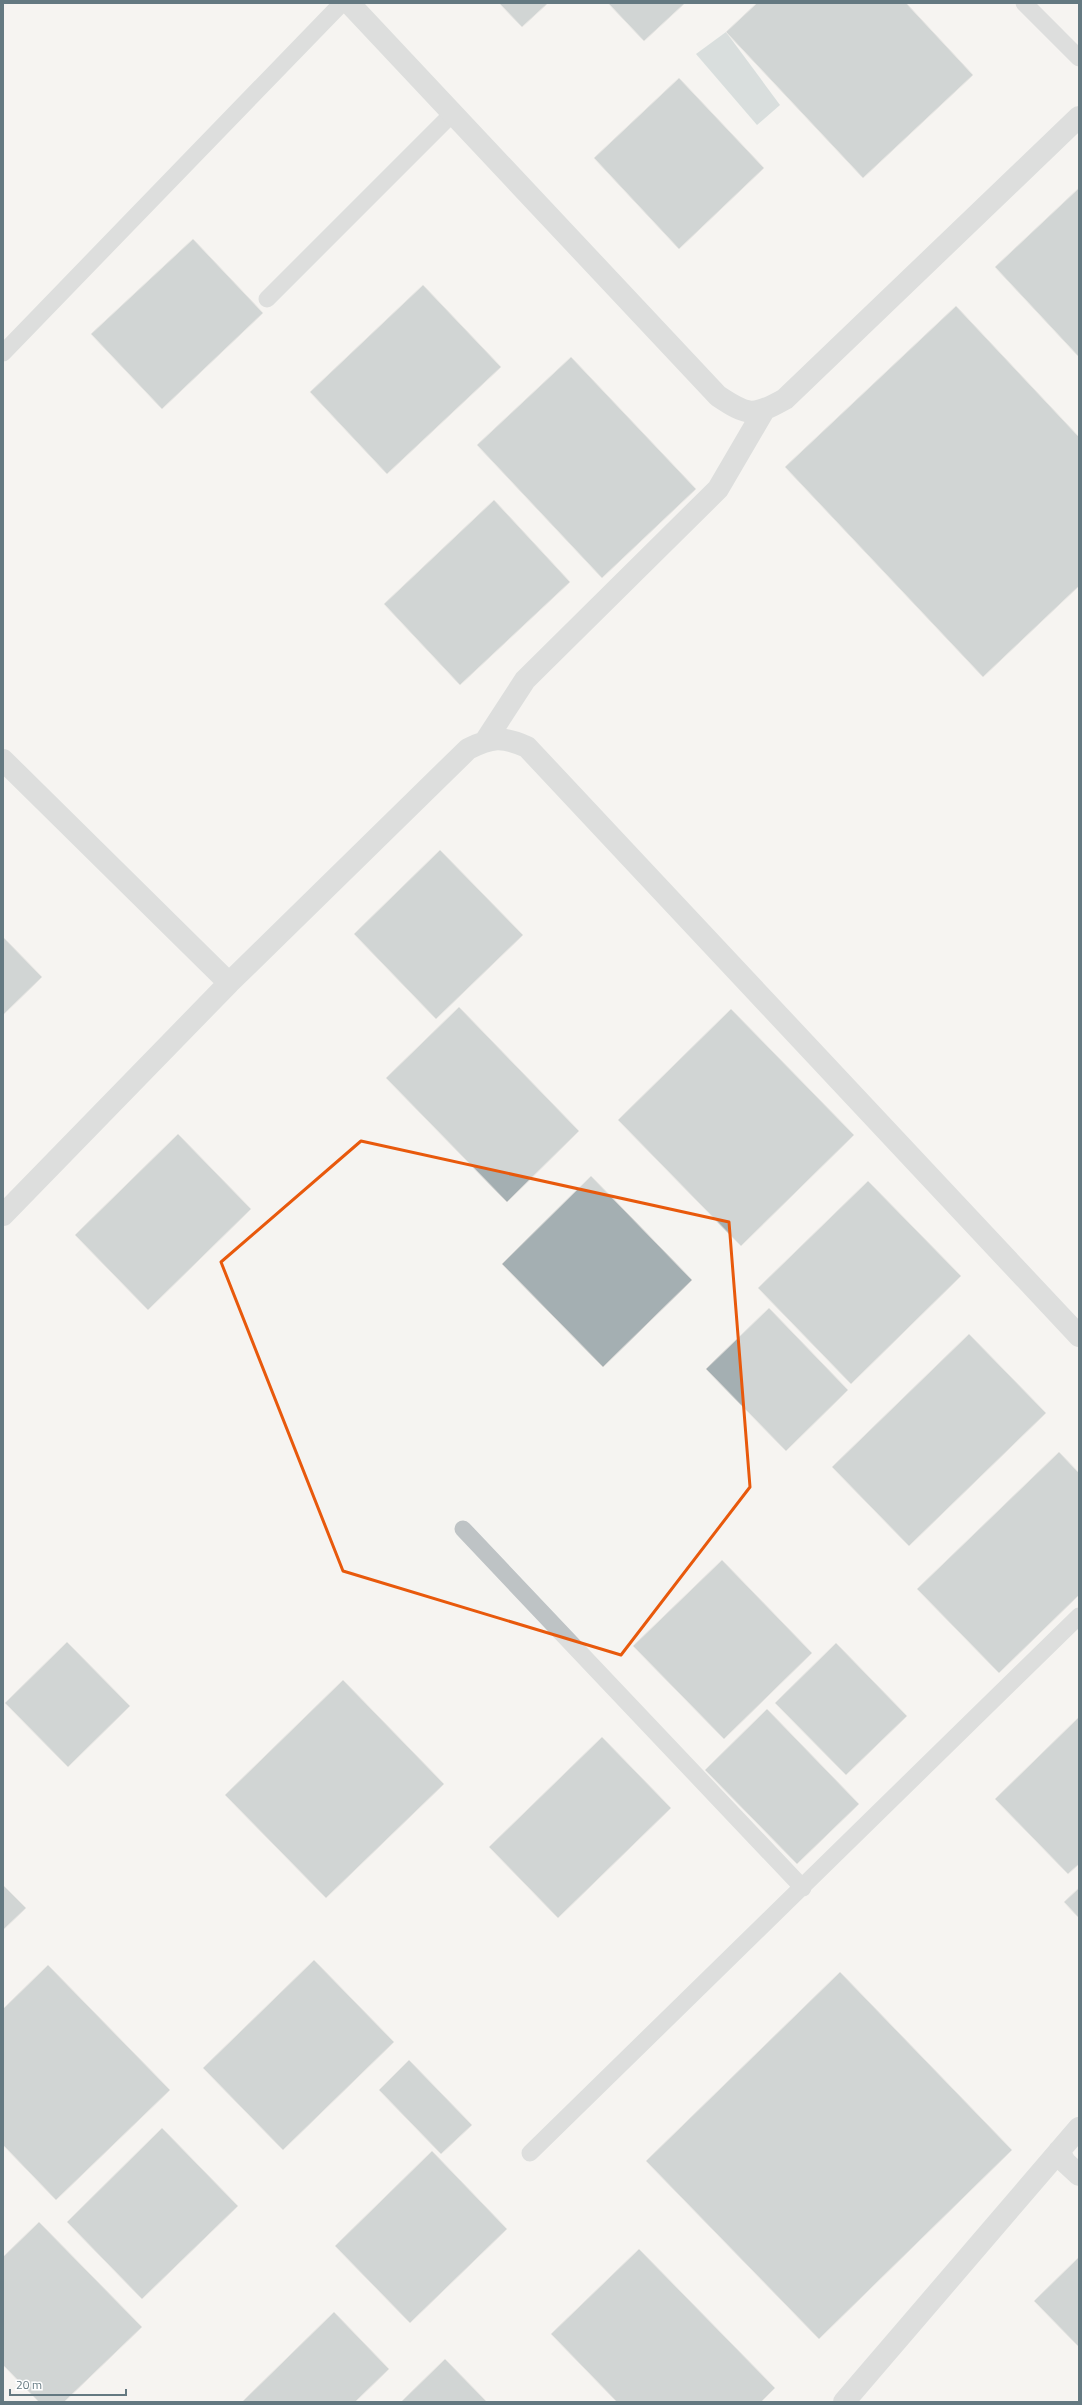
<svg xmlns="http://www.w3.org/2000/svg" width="1082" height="2405" font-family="'Titillium Web',sans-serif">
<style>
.water{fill:#b5c4c6}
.building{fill:#a4afb2;stroke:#d6d5d3}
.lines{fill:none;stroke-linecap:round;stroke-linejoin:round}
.lane{stroke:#bec3c5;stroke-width:17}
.street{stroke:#bec3c5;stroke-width:22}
.marked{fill:none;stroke:#e8590c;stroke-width:3;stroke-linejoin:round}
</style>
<rect width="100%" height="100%" fill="#f5f4f1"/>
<path class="water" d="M 726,32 L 780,105 L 757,125 L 696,54 Z"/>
<path class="building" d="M 499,3 L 548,3 L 522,27 Z
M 608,3 L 685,3 L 644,41 Z
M 757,3 L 906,3 L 973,75 L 863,178 L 726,32 Z
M 679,78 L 764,168 L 679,249 L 594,158 Z
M 1079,188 L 1079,357 L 995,267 Z
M 193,239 L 263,313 L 162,409 L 91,334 Z
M 423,285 L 501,367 L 387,474 L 310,392 Z
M 956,306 L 1079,437 L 1079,586 L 983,677 L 785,467 Z
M 571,357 L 696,489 L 602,578 L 477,445 Z
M 494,500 L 570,582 L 460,685 L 384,604 Z
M 440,850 L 523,935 L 436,1019 L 354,934 Z
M 3,937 L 42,977 L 3,1015 Z
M 459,1007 L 579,1131 L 507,1202 L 386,1078 Z
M 731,1009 L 854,1135 L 741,1246 L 618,1120 Z
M 178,1134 L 251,1209 L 148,1310 L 75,1235 Z
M 591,1176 L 692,1280 L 603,1367 L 502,1264 Z
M 868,1181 L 961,1276 L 851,1384 L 758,1288 Z
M 769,1308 L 848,1390 L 786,1451 L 706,1369 Z
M 969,1334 L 1046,1413 L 909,1546 L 832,1467 Z
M 1059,1452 L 1079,1473 L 1079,1595 L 999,1673 L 917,1589 Z
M 722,1560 L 812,1653 L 724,1739 L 633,1646 Z
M 67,1642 L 130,1706 L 68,1767 L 5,1703 Z
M 836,1643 L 907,1716 L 846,1775 L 775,1703 Z
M 343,1680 L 444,1784 L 326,1898 L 225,1795 Z
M 767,1709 L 859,1804 L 797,1864 L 705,1770 Z
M 1079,1717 L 1079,1864 L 1068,1874 L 995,1799 Z
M 602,1737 L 671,1808 L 558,1918 L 489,1847 Z
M 3,1885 L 26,1908 L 3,1930 Z
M 1079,1888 L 1079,1918 L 1064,1902 Z
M 314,1960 L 394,2042 L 283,2150 L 203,2068 Z
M 48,1965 L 170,2090 L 56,2200 L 3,2145 L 3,2009 Z
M 840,1972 L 1012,2150 L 819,2339 L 646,2161 Z
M 409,2060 L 472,2125 L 441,2154 L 379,2090 Z
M 162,2128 L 238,2206 L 142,2299 L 67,2222 Z
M 432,2151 L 507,2229 L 410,2323 L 335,2246 Z
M 39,2222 L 142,2327 L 64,2402 L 39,2402 L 3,2365 L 3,2257 Z
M 639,2249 L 775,2388 L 761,2402 L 617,2402 L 551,2334 Z
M 1079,2257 L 1079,2347 L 1034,2301 Z
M 334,2312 L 389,2369 L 355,2402 L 242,2402 Z
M 445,2359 L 487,2402 L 401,2402 Z"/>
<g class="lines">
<path class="lane" d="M 1024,3 L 1079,58
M 267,299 L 452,114
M 3,353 L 342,3
M 463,1529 L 803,1888
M 530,2153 L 1079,1616"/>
<path class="street" d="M 349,3 L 718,396 C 748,416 753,417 785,399 L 1079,117
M 486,740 L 525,680 L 718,489 L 763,412
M 3,760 L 229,983
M 3,1215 L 229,983 L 468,749 C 492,737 502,736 527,747 L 1079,1336
M 1059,2151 L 1065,2162 L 1079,2175
M 844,2402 L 1079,2128"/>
</g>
<path d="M0 0H1082V2405H0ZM 361,1141 L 729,1222 L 750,1487 L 621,1655 L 343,1571 L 221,1262 Z" fill="#f5f4f1" fill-opacity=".55" fill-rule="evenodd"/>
<path class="marked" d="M 361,1141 L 729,1222 L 750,1487 L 621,1655 L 343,1571 L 221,1262 Z"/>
<rect width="1082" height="2405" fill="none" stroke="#647981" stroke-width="8"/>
<path d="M10 2389v6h116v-6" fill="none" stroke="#647981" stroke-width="2"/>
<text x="16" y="2389" font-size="12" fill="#647981" stroke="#ffffff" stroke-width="3" paint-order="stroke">20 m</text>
</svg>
